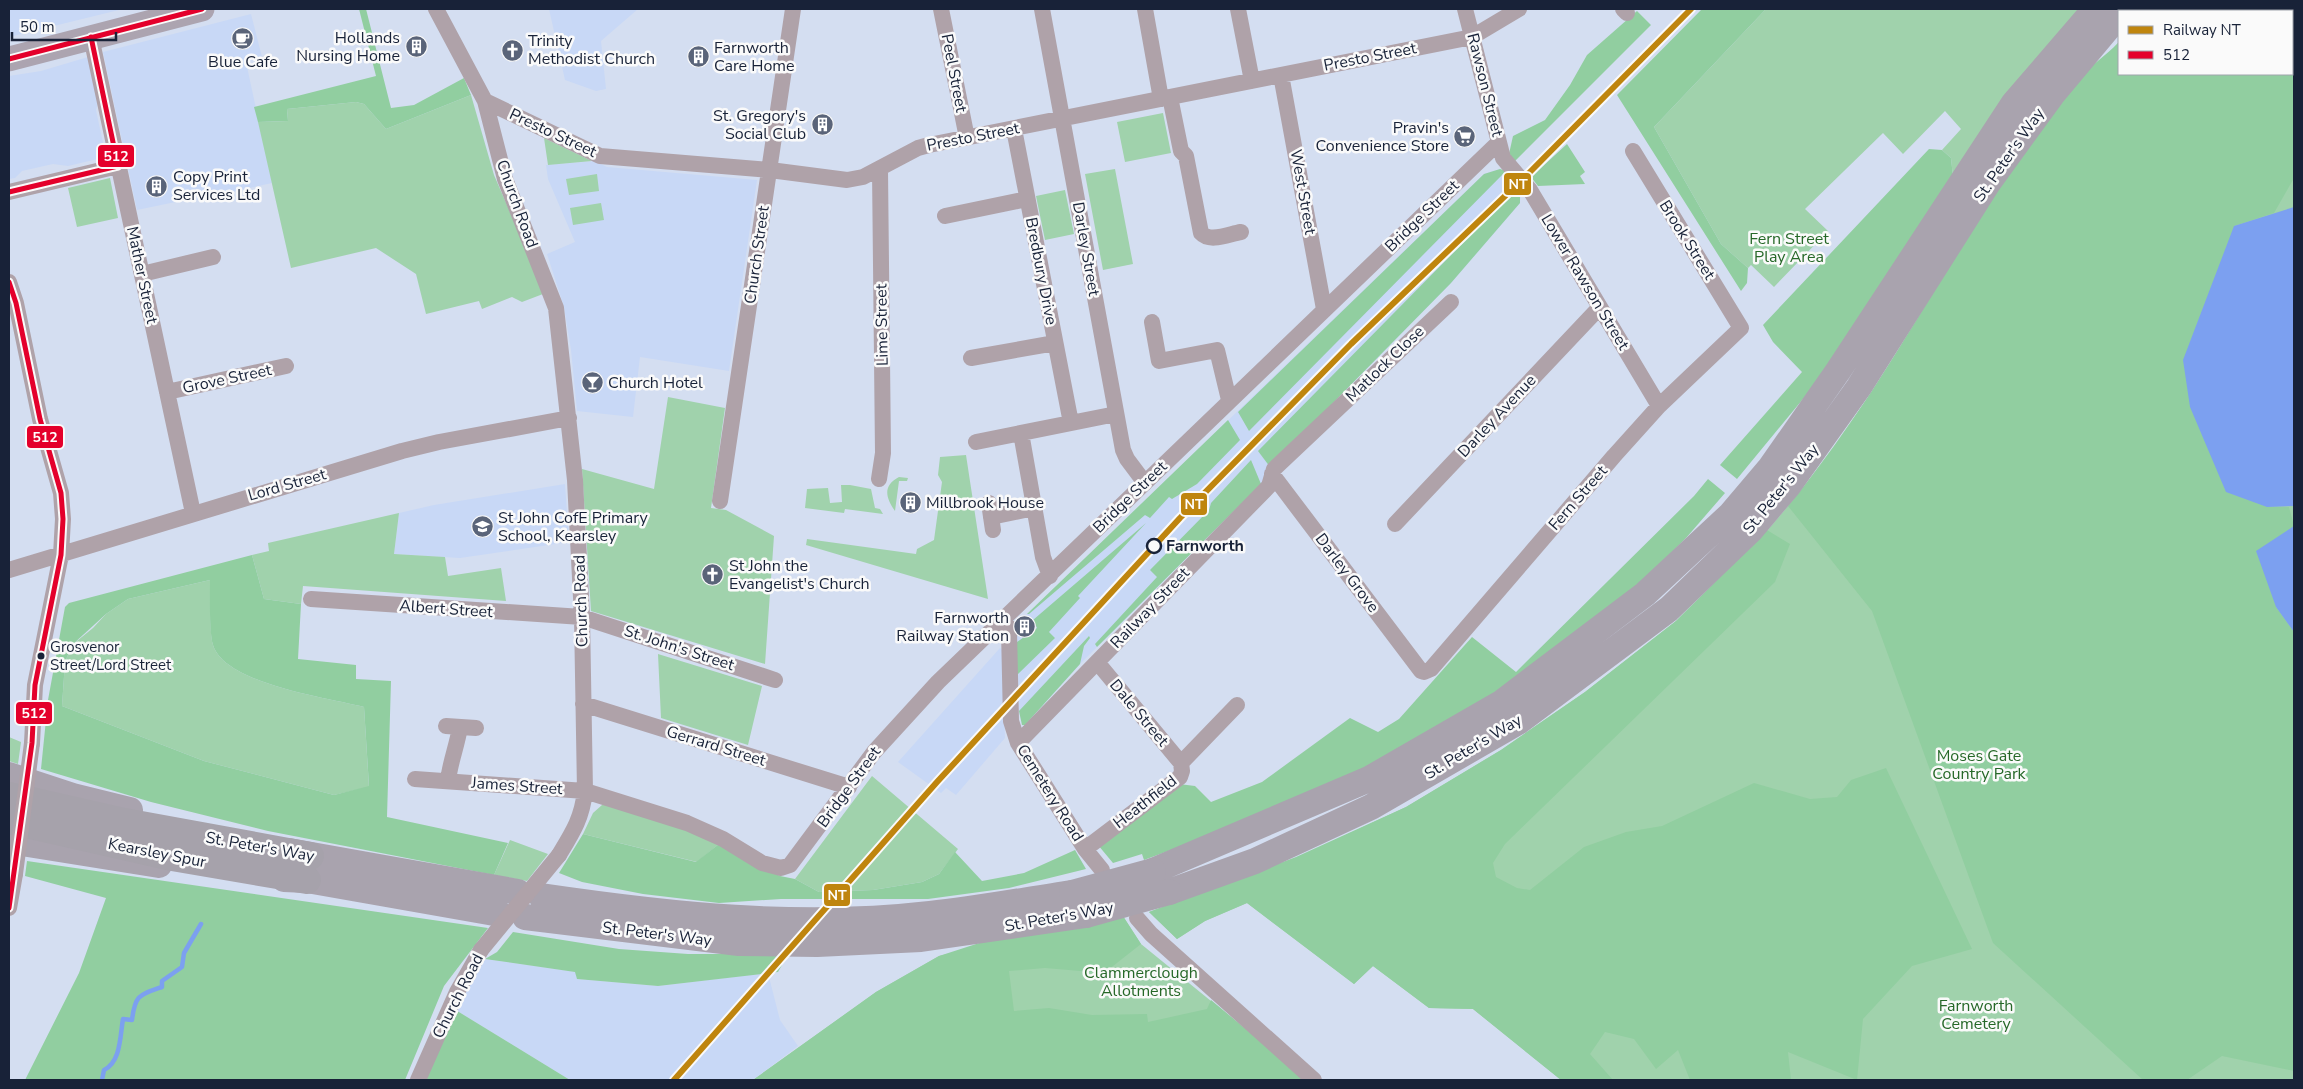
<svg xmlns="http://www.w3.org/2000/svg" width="2303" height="1089" font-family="'Nunito Sans',sans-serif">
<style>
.built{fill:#c8d8f6}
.green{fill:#a0d2ac}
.forest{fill:#91cea0;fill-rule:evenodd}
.water{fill:#7ca0f0}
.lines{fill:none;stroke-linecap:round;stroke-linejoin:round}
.stream{stroke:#7ca0f0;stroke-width:4.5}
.minor{stroke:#afa2a9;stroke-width:16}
.primary{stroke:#aca4b0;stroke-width:25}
.trunk{stroke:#a9a3ae;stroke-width:26}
.motorway{stroke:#a6a2ab;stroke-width:28}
.minor-bridge{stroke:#afa2a9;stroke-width:16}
.trunk-bridge{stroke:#a9a3ae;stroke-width:26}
.bus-1-casing{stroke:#fafafa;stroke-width:9}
.bus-1{stroke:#e4002b;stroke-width:5}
.rail-1-casing{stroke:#fafafa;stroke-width:10}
.rail-1{stroke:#bf850e;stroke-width:6}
.stop-dot{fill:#fafafa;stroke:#182238;stroke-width:2.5}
.bus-dot{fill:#182238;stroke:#fafafa;stroke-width:2}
.labels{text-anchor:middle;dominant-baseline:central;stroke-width:5;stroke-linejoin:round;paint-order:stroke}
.bus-label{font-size:15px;fill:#182238;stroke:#fafafa;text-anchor:start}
.poi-label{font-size:16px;fill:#182238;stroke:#fafafa;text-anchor:start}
.street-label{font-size:16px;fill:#182238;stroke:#fafafa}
.park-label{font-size:16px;fill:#266828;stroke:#fafafa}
.stop-label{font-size:16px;font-weight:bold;fill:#182238;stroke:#fafafa;text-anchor:start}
.line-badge{stroke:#fafafa;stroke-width:2}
.badge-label{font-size:14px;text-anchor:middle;font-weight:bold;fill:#fff}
</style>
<rect width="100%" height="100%" fill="#d4def1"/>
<path class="built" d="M 9,9 L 123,9 L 9,37 Z
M 549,9 L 638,9 L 601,41 L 606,89 L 596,91 L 565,80 Z
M 251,14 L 262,57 L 246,62 L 272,183 L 186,202 L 185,200 L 137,210 L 103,52 Z
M 88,57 L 99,99 L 96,110 L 106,157 L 68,166 L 53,164 L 22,171 L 15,178 L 9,179 L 9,76 L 41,71 Z
M 595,161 L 607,167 L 757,180 L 729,371 L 640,357 L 633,417 L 577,411 L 571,350 L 564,307 L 547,254 L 575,242 L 548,179 L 546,165 Z
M 1500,169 L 1504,170 L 1521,190 L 1520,203 L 1451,283 L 1270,467 L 1261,484 L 1080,664 L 1025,725 L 1022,725 L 1019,711 L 1017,629 L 1027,614 L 1484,174 Z
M 565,484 L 569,542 L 460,558 L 394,554 L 399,513 L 434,505 Z
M 1000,648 L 1002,649 L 1005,738 L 956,795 L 946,788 L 941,793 L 898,762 Z
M 485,959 L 576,972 L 577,979 L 658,986 L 768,973 L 780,1020 L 798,1046 L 753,1080 L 570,1080 L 454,1009 Z"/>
<path class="green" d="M 1766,9 L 2080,9 L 1953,177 L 1951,158 L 1942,150 L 1961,129 L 1945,111 L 1903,154 L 1883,133 L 1805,209 L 1828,231 L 1774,287 L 1751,265 L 1748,268 L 1721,244 L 1654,127 Z
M 2149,9 L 2294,9 L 2294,1080 L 1561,1080 L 1473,1009 L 1429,1008 L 1373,966 L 1354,984 L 1247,903 L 1205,921 L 1177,939 L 1149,912 L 1296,858 L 1406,807 L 1501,750 L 1585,692 L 1676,621 L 1760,539 L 1799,493 L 1834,446 L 2107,55 L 2119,42 L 2119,74 L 2292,74 L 2292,11 L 2147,11 Z
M 471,95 L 494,175 L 526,249 L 543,294 L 522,302 L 512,297 L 482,309 L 479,301 L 426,314 L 416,274 L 376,248 L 291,268 L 258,122 L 288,121 L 287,109 L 356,102 L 364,104 L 386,129 Z
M 1163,113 L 1171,153 L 1125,162 L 1117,122 Z
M 544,138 L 592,161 L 548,165 Z
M 1115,169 L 1133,264 L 1103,270 L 1085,174 Z
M 597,174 L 599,191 L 569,195 L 566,179 Z
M 110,178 L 118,218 L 77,227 L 68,188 Z
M 1065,190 L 1074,234 L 1045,240 L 1036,196 Z
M 601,203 L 604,220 L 573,225 L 570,208 Z
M 668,397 L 725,408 L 711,508 L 726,510 L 774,536 L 765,664 L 591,611 L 582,469 L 654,489 Z
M 966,455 L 988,599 L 806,545 L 807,539 L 916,554 L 917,549 L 934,540 L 942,482 L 938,475 L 940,457 Z
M 899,477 L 908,478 L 907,481 L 899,481 L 895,511 C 886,498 882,486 899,477 Z
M 841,485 L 850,485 L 871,489 L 875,508 L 880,509 L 883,514 L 845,509 L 844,513 L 805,508 L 807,489 L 828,488 L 830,503 L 842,502 Z
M 399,513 L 394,554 L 445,557 L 448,576 L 501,568 L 506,601 L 303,586 L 301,604 L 264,599 L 252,555 L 269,551 L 268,543 Z
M 210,580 C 211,595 209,632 213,645 C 225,684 328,698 364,707 L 369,787 L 334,795 L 204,761 L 62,706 L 65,662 L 72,645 L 93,628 L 106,614 L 128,599 Z
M 658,654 L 762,686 L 748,745 L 661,718 Z
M 9,737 L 21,742 L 18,764 L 9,761 Z
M 872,776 L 958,849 L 939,874 L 922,882 L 873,890 L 819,892 L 795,879 Z
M 602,805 C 632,803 690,832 719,844 L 697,862 L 583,834 L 593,813 Z
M 510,840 L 548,854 L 527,881 L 494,875 Z
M 1121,913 L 1141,944 L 1308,1080 L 753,1080 L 876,992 L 939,956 Z"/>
<path class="forest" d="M 359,9 L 366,9 L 391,108 L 414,105 L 464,78 L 471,95 L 386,129 L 364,104 L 356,102 L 287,109 L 288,121 L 258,122 L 254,107 L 376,76 Z
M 1702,9 L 1766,9 L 1654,127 L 1721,244 L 1748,268 L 1747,283 L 1741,291 L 1617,95 Z
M 2149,9 L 2294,9 L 2294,178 L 2274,213 L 2234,226 L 2267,507 L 2289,507 L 2294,526 L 2276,607 L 2294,632 L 2294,1071 L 2222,1056 L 2187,1080 L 2143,1080 L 1993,943 L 1872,611 L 1788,506 C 1897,376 1965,217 2072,85 C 2085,69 2105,57 2119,42 L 2119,74 L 2292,74 L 2292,11 L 2147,11 Z
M 1637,11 L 1651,25 L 1514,162 L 1509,154 L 1513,136 L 1545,120 L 1570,85 L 1587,55 Z
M 1567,144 L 1585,172 L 1580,176 L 1585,184 L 1538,186 L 1531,177 Z
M 1929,149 L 1942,150 L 1951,158 L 1953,177 L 1812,388 L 1737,479 L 1720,465 L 1802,372 L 1773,342 L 1763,325 Z
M 1500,169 L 1506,171 L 1249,431 L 1238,412 L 1484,174 Z
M 1520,185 L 1520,203 L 1451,283 L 1270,467 L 1258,451 Z
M 1228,420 L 1240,440 L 1197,484 L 1172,499 L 1169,497 L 1150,518 L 1145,515 L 1029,614 L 1027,614 Z
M 1251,460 L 1261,484 L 1097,647 L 1095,644 L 1157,577 L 1150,570 L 1209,510 L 1211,503 Z
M 1708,479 L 1725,493 L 1686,538 L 1643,581 L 1525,677 L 1322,794 L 1144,860 L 1142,854 L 1113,863 L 1098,845 L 1179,784 L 1195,786 L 1211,802 L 1262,782 L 1350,718 L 1378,732 L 1399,719 L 1472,637 L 1516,672 L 1694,496 Z
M 1146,523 L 1078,596 L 1080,598 L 1049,632 L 1055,638 L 1017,675 L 1017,642 L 1037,628 L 1033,620 Z
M 1767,530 L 1790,544 L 1775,582 L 1505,844 L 1493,863 L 1496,877 L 1517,888 L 1530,890 L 1584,847 L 1626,832 L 1662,826 L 1754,783 L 1810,799 L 1837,797 L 1851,780 L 1886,768 L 1972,949 L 1912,966 L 1863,1019 L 1857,1080 L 1788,1052 L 1791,1080 L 1690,1080 L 1678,1050 L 1656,1069 L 1634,1039 L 1605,1032 L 1590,1054 L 1613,1080 L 1561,1080 L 1473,1009 L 1429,1008 L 1373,966 L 1354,984 L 1247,903 L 1205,921 L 1177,939 L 1149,912 L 1296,857 L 1406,807 L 1501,750 L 1585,692 L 1676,621 Z
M 252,555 L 264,599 L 301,604 L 298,659 L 356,665 L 356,679 L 391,681 L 387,817 L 508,843 L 494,875 L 268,831 L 151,802 L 41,769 L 48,700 L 65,607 L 69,603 ZM 210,580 C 210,595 209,632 213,645 C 225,684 328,698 364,707 L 369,786 L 334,795 L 204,761 L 62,706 L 65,662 L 72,645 L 106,614 L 128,599 Z
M 1089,636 L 1090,638 L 1084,646 L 1080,664 L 1025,725 L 1022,725 L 1019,711 Z
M 583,834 L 696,862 L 719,844 L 780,876 L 795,879 L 819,892 L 873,890 L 922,882 L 939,874 L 955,852 L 982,881 L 1024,873 L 1075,850 L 1086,869 L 1009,888 L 928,899 L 781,899 L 719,903 L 643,894 L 582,882 L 559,873 Z
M 27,861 L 488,928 L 444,986 L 405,1080 L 25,1080 L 79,973 L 106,898 L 25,876 Z
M 1121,913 L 1141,944 L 1108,970 L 1092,972 L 1045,968 L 1009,971 L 1014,1011 L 1049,1008 L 1092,1015 L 1147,1014 L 1148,1022 L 1207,1009 L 1211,1000 L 1307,1080 L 753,1080 L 876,992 L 939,956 L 1004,935 Z
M 513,932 L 619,949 L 688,954 L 779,954 L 782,965 L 778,972 L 658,986 L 577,979 L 575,972 L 485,959 L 497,952 Z
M 454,1009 L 570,1080 L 425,1080 Z"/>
<path class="water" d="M 2294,207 L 2294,506 L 2267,507 L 2226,492 L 2190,407 L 2183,360 L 2234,226 Z
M 2294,526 L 2294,632 L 2276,607 L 2256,551 Z"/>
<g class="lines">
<path class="stream" d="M 102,1080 L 104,1070 C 121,1062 120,1036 123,1019 L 132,1020 C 135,995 139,995 162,987 L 162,981 L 182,967 L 184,953 L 201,924"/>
<path class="minor" d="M 436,9 L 485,101 L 505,179 L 556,308 L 575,480 L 582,617 L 585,791 C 582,818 573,832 559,855
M 941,9 L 967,138
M 1042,9 L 1123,450 L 1127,459 L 1145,483
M 1145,9 L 1161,99
M 1238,9 L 1252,81
M 1465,9 L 1503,158 L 1530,190 L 1659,406
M 1623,9 L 1627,13
M 91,37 L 193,513
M 1281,75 L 1324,309
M 1170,97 L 1181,151 L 1186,156 L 1201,233 C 1210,243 1229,234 1241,232
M 485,101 L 600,156 L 770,170 L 847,180 L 863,177 L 918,148 L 929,145 L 1472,37 L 1519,9
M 1014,129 L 1071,423
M 9,192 L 118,166
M 945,216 L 1027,199
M 142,274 L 213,257
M 9,282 L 16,303 L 40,419 L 61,493 L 63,519 L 61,555 L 35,685 L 32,743
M 1152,322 L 1159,361 L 1217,350 L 1229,400
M 971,358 L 1055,343
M 167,392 L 286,366
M 1021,433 L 1043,557 L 1050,576
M 976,442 L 1116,414
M 1272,474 L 1421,671 L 1424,672 L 1431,669 L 1614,456 L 1659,406 L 1741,328 L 1633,151
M 879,479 L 883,453 L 880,170
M 720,501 L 793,9
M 989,503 L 993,530
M 991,517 L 1034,508
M 1395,524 L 1599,308
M 9,570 L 402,451 L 439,442 L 569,418
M 311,599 L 582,617 L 775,680
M 1005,620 L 1009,631 L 1011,721 L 1018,743 L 1085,849 L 1102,870
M 1097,662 L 1181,763
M 583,704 L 849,787
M 446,726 L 476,728
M 1018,743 L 1269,486 L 1274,469 L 1451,302
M 415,779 L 585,791 L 687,823 L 723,839 L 762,863 L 781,868 L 790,865 L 874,752 L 938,682 L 1499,142
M 448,781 C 450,762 457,746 460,727
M 1085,849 L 1180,777 L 1182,771 L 1181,763 L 1237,705
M 9,908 L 15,874
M 1137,918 L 1151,934 L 1314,1080
M 418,1080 L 457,992 L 481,950"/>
<path class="primary" d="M 9,59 L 202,9"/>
<path class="trunk" d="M 9,775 L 73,796 L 130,810
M 9,841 L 159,865
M 289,851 L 518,892
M 1153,871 L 1369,779 L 1501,703 L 1645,594 L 1731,514 L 1770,468 L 1838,371 L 2014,103 L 2095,9
M 284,879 L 307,880 L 500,914
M 1169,892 L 1255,861 L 1371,807 L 1518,722 L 1669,609 L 1750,531 L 1789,485 L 1859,387 L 1988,183 L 2052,95 L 2119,15
M 541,896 C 671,915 799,929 930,914 C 977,909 1025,900 1072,893
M 525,917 L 739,943 L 817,944 L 921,939 L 1086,915"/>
<path class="motorway" d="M 9,796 L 119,821 L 310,856
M 9,820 L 172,857 L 307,880"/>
<path class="minor-bridge" d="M 15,874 L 32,743
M 481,950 L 559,855"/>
<path class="trunk-bridge" d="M 1072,893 L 1153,871
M 1086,915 L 1169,892"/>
<defs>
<path id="bus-1" d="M 9,59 L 202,9
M 9,192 L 118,166 L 91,37
M 9,282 L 16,303 L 40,419 L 61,493 L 63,519 L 61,555 L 35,685 L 32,743 L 9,908"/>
</defs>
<use href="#bus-1" class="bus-1-casing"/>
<use href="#bus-1" class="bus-1"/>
<defs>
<path id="rail-1" d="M 674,1080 L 937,782 L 1180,518 L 1351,344 L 1529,173 L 1691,9"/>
</defs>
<use href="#rail-1" class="rail-1-casing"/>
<use href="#rail-1" class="rail-1"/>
</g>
<defs>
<symbol id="cafe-disc" viewBox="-11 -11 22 22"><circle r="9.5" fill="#5a6479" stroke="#fafafa"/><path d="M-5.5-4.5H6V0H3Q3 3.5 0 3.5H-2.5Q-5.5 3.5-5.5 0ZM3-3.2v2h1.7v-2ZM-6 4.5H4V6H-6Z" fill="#fff"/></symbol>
<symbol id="building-disc" viewBox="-11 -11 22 22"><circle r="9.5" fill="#5a6479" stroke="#fafafa"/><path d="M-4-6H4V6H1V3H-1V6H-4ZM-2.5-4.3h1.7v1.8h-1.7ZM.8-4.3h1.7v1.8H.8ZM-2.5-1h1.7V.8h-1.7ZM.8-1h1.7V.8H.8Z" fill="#fff"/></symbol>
<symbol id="church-disc" viewBox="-11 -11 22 22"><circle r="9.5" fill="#5a6479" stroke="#fafafa"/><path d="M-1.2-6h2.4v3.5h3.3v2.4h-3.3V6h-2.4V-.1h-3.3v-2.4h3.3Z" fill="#fff"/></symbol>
<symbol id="supermarket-disc" viewBox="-11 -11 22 22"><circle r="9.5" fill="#5a6479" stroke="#fafafa"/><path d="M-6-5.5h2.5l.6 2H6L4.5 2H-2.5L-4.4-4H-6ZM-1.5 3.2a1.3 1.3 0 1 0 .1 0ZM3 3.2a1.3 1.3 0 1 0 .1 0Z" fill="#fff"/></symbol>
<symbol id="bar-disc" viewBox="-11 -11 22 22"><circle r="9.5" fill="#5a6479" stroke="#fafafa"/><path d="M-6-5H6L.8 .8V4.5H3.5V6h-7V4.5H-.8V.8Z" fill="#fff"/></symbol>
<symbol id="school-disc" viewBox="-11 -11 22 22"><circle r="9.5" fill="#5a6479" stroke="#fafafa"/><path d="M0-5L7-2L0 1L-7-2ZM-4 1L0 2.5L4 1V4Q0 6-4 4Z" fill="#fff"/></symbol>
</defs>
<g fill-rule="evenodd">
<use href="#cafe-disc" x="230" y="26" width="25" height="25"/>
<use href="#building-disc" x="404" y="34" width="25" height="25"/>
<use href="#church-disc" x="500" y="38" width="25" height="25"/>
<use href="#building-disc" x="686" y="44" width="25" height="25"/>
<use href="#building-disc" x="810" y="112" width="25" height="25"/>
<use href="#supermarket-disc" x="1452" y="124" width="25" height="25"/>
<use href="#building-disc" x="144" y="174" width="25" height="25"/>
<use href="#bar-disc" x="580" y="370" width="25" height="25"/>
<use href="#building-disc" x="898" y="490" width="25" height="25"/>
<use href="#school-disc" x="470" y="514" width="25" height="25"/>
<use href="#church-disc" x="700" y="562" width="25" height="25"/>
<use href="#building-disc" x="1012" y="614" width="25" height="25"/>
</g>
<circle class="stop-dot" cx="1154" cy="546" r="7"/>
<circle class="bus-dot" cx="41" cy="656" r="4.5"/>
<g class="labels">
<g class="bus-label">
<text x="50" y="647">Grosvenor<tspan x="50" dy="18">Street/Lord Street</tspan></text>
</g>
<g class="poi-label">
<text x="400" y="38" text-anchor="end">Hollands<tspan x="400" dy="18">Nursing Home</tspan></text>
<text x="528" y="41">Trinity<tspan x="528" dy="18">Methodist Church</tspan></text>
<text x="714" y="48">Farnworth<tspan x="714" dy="18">Care Home</tspan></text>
<text x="243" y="62" text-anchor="middle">Blue Cafe</text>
<text x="806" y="116" text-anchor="end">St. Gregory's<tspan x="806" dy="18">Social Club</tspan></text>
<text x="1449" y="128" text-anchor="end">Pravin's<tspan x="1449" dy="18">Convenience Store</tspan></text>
<text x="173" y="177">Copy Print<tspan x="173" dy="18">Services Ltd</tspan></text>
<text x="608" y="383">Church Hotel</text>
<text x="926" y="503">Millbrook House</text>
<text x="498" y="518">St John CofE Primary<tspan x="498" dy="18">School, Kearsley</tspan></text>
<text x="729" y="566">St John the<tspan x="729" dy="18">Evangelist's Church</tspan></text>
<text x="1009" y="618" text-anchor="end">Farnworth<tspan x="1009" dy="18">Railway Station</tspan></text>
</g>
<g class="street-label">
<text transform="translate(1370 57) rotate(-11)">Presto Street</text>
<text transform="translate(954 73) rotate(79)">Peel Street</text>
<text transform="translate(1485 85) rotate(76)">Rawson Street</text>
<text transform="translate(553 133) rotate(25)">Presto Street</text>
<text transform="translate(973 137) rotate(-11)">Presto Street</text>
<text transform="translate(2009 155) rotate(-55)">St. Peter's Way</text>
<text transform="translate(1303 192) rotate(80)">West Street</text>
<text transform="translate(517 204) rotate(70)">Church Road</text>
<text transform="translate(1422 216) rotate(-44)">Bridge Street</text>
<text transform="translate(1687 240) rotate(58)">Brook Street</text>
<text transform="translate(1086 249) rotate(80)">Darley Street</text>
<text transform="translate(757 255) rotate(-82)">Church Street</text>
<text transform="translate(1041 271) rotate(79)">Bredbury Drive</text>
<text transform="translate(142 275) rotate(78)">Mather Street</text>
<text transform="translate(1585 282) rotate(59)">Lower Rawson Street</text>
<text transform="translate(882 325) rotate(-91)">Lime Street</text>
<text transform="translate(1385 364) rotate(-44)">Matlock Close</text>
<text transform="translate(227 379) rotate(-12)">Grove Street</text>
<text transform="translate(1497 416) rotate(-47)">Darley Avenue</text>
<text transform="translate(287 485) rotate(-16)">Lord Street</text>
<text transform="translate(1781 489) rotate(-51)">St. Peter's Way</text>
<text transform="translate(1130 497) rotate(-44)">Bridge Street</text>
<text transform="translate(1578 498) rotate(-49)">Fern Street</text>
<text transform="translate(1347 573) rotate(53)">Darley Grove</text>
<text transform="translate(581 601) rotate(-92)">Church Road</text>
<text transform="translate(1150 608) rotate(-46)">Railway Street</text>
<text transform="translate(446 609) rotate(4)">Albert Street</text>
<text transform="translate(679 648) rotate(18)">St. John's Street</text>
<text transform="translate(1139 713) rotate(50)">Dale Street</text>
<text transform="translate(716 746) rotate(17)">Gerrard Street</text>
<text transform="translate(1473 747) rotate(-31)">St. Peter's Way</text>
<text transform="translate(517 786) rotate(4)">James Street</text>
<text transform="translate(849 787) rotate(-54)">Bridge Street</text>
<text transform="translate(1050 793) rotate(58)">Cemetery Road</text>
<text transform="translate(1145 802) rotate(-38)">Heathfield</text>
<text transform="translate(260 847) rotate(10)">St. Peter's Way</text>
<text transform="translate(157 853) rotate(11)">Kearsley Spur</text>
<text transform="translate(1059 917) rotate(-10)">St. Peter's Way</text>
<text transform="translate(657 934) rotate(7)">St. Peter's Way</text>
<text transform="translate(458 996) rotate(-63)">Church Road</text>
</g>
<g class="park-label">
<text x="1789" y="239">Fern Street<tspan x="1789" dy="18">Play Area</tspan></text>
<text x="1979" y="756">Moses Gate<tspan x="1979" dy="18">Country Park</tspan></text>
<text x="1141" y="973">Clammerclough<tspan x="1141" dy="18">Allotments</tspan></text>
<text x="1976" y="1006">Farnworth<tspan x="1976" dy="18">Cemetery</tspan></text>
</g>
<g class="stop-label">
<text x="1166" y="546">Farnworth</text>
</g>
</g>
<g class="line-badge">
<rect x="97" y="144" width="38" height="24" rx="5" fill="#e4002b"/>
<rect x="1503" y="172" width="29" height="24" rx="5" fill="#bf850e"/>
<rect x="26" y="425" width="38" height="24" rx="5" fill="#e4002b"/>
<rect x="1180" y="492" width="28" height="24" rx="5" fill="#bf850e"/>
<rect x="15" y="701" width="38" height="24" rx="5" fill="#e4002b"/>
<rect x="823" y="883" width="28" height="24" rx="5" fill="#bf850e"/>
</g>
<g class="badge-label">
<text x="116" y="161">512</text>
<text x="1518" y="189">NT</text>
<text x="45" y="442">512</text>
<text x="1194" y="509">NT</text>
<text x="34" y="718">512</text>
<text x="837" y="900">NT</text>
</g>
<rect width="2303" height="1089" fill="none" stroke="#182238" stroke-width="20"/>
<rect x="2118" y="10" width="175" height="65" fill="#fafafa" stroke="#a0a4ac"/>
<rect x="2128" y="26" width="25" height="8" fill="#bf850e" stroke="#a0a4ac"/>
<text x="2163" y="35" font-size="15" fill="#182238">Railway NT</text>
<rect x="2128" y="51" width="25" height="8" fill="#e4002b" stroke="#a0a4ac"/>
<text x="2163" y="60" font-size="15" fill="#182238">512</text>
<path d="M12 32v8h104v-8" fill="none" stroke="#182238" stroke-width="2.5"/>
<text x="20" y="32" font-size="15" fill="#182238" stroke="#fafafa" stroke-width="4" paint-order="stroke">50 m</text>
</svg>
